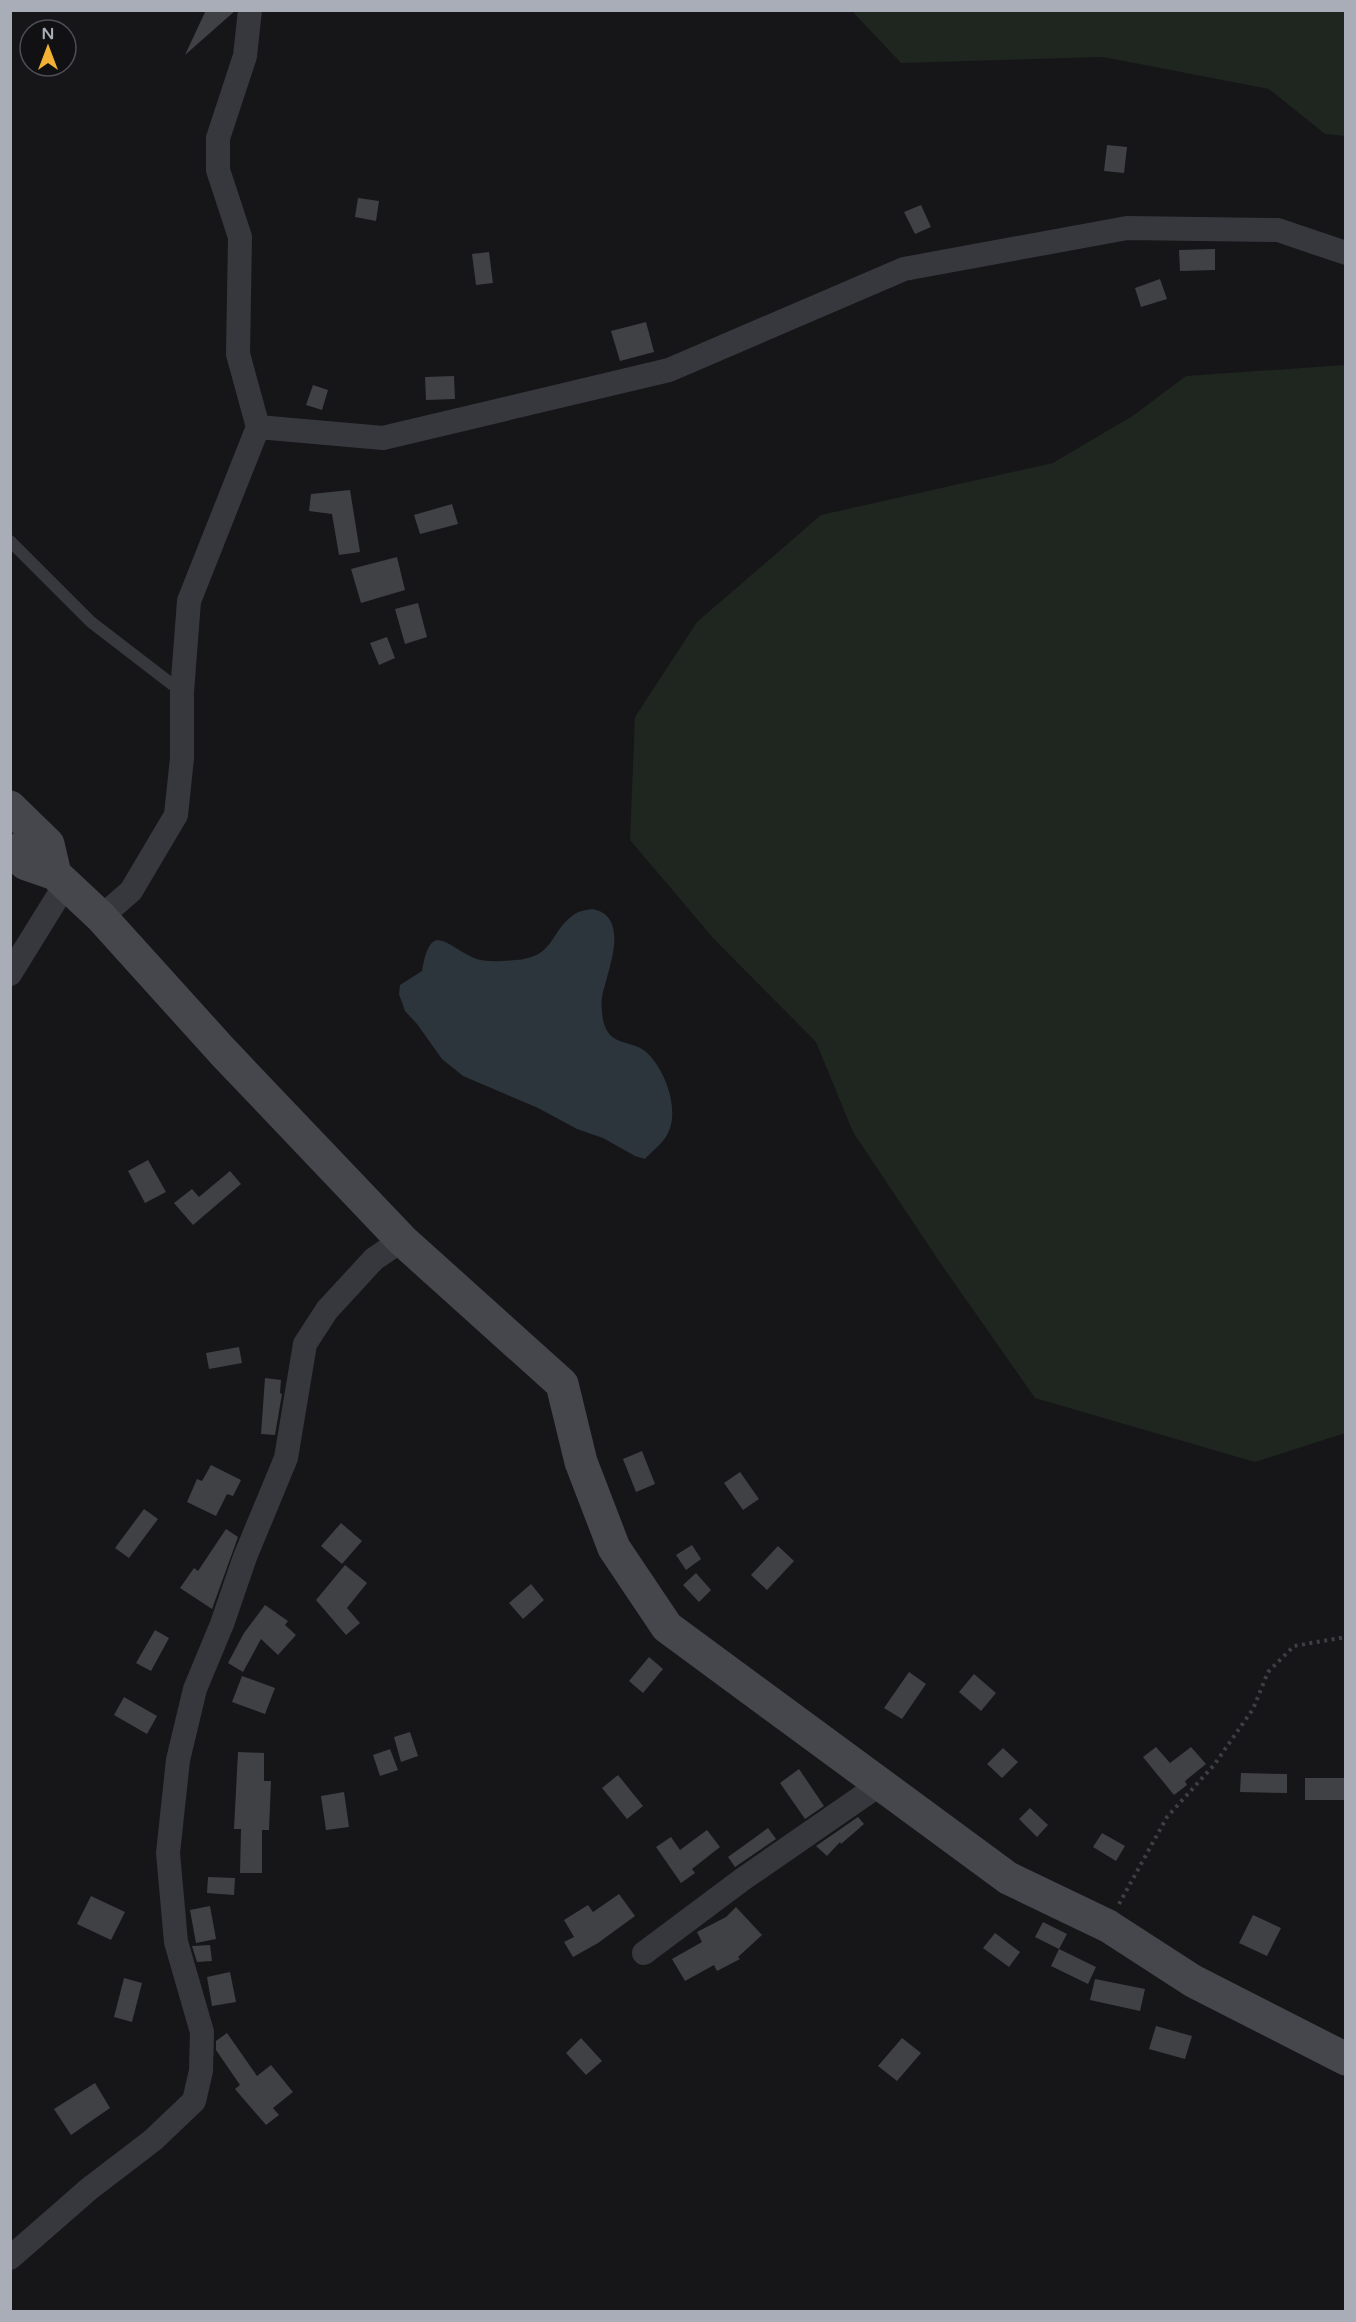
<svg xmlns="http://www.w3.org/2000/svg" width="1356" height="2322" font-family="'Varela Round',sans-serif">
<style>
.green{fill:#1e261f}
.water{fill:#2c353c}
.building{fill:#404145}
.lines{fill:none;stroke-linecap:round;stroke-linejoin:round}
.path{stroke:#3d3f44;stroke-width:4;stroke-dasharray:3 4.5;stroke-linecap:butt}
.service{stroke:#37383d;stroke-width:12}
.minor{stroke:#37383d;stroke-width:24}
.secondary{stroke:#45474d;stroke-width:33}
</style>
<rect width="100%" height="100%" fill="#161618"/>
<path class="green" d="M 852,11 L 1345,11 L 1345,136 L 1325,134 L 1269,89 L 1103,57 L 901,63 Z
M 1345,365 L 1345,1433 L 1255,1462 L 1035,1398 L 941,1264 L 853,1132 L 816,1042 L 714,939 L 630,840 L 635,717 L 697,622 L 821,515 L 1053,463 L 1134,415 L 1186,376 Z"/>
<path class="water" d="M 592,909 C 632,916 607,972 602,997 C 601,1004 602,1013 603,1020 C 609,1047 629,1039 645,1051 C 665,1068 681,1111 667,1135 C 662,1144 652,1151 645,1159 L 635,1156 L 603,1138 L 577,1129 L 538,1108 L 463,1076 L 442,1059 L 417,1024 L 405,1011 L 399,994 L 400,985 L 422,971 C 431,920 445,945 474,958 C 485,963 504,961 516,960 C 556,957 549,931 575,914 C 579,911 587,910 592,909 Z"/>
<path class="building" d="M 206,10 L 236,10 L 185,55 Z
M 1107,145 L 1127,147 L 1124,173 L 1104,171 Z
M 358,198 L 379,201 L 376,221 L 355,217 Z
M 921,205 L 931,227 L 915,234 L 904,212 Z
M 1215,249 L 1215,270 L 1180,271 L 1179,250 Z
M 489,252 L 493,283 L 476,285 L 472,254 Z
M 1160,279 L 1167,299 L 1141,307 L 1135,288 Z
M 646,322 L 654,352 L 620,361 L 611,331 Z
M 454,376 L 455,399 L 426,400 L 425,377 Z
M 313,385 L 328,390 L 322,410 L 306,405 Z
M 350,490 L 360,552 L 339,555 L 332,514 L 309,511 L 311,494 Z
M 452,504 L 458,524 L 420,534 L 414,515 Z
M 397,557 L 405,590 L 361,603 L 351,569 Z
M 418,603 L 427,637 L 405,644 L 395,609 Z
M 387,637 L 395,658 L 379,665 L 370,643 Z
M 148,1160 L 166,1192 L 145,1203 L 128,1171 Z
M 230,1171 L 241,1184 L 193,1225 L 174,1203 L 192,1189 L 199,1197 Z
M 239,1347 L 242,1363 L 209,1369 L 206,1353 Z
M 265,1378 L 281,1380 L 280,1393 L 282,1394 L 275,1435 L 261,1434 Z
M 642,1451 L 655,1484 L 636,1492 L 623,1459 Z
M 211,1465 L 241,1480 L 233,1496 L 227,1494 L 216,1516 L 187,1502 L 197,1479 L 202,1481 Z
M 740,1472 L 759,1499 L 743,1510 L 724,1483 Z
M 144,1509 L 158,1519 L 129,1558 L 115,1548 Z
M 341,1523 L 362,1541 L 342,1564 L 321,1546 Z
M 226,1529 L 238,1537 L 212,1609 L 180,1588 L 194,1568 L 198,1571 Z
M 692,1545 L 701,1559 L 686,1570 L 676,1555 Z
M 778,1546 L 794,1561 L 767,1590 L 751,1575 Z
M 345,1565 L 367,1583 L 347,1608 L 360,1623 L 346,1635 L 316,1600 Z
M 696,1573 L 711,1590 L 699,1602 L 683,1585 Z
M 531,1584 L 544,1600 L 523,1619 L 509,1603 Z
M 265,1605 L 288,1621 L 285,1625 L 296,1635 L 278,1655 L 261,1639 L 243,1672 L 228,1663 L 244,1633 Z
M 155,1630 L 169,1638 L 151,1671 L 136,1663 Z
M 649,1657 L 663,1669 L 643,1693 L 629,1681 Z
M 909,1672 L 926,1684 L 902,1719 L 884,1708 Z
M 974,1674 L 996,1693 L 981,1711 L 959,1692 Z
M 242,1676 L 275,1688 L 265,1714 L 232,1702 Z
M 124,1697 L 157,1716 L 147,1734 L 114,1715 Z
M 410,1732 L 418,1756 L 401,1762 L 394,1737 Z
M 1156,1747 L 1170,1763 L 1191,1747 L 1206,1764 L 1185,1781 L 1187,1785 L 1174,1795 L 1143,1757 Z
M 1003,1748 L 1018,1762 L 1002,1778 L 987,1764 Z
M 390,1749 L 398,1770 L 380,1776 L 373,1755 Z
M 238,1752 L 264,1753 L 264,1781 L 271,1781 L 269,1830 L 262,1830 L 262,1873 L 240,1873 L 241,1829 L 234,1829 Z
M 799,1769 L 824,1806 L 805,1819 L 780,1783 Z
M 1241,1773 L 1287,1774 L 1287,1793 L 1240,1792 Z
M 618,1775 L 643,1806 L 627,1819 L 602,1788 Z
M 1305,1778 L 1346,1778 L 1346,1800 L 1305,1800 Z
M 344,1792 L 349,1827 L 326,1830 L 321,1796 Z
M 1030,1808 L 1048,1825 L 1037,1837 L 1019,1819 Z
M 858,1817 L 864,1824 L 841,1844 L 840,1842 L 827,1856 L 816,1846 Z
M 768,1828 L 776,1839 L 735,1867 L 728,1857 Z
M 707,1830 L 720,1847 L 692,1869 L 695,1873 L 681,1883 L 656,1847 L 671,1837 L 680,1850 Z
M 1102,1833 L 1125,1846 L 1116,1861 L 1093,1847 Z
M 208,1877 L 235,1878 L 234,1895 L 207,1893 Z
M 619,1894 L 635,1916 L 598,1943 L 573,1957 L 564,1942 L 574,1937 L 564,1920 L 588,1905 L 593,1912 Z
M 91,1896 L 125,1912 L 111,1940 L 77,1924 Z
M 210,1906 L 216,1939 L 196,1943 L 190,1910 Z
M 736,1907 L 762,1935 L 738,1957 L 740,1959 L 717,1971 L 714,1965 L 685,1981 L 672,1959 L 702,1942 L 697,1932 L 726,1917 Z
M 1253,1915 L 1281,1928 L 1267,1956 L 1239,1943 Z
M 1043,1922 L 1067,1934 L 1059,1949 L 1035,1937 Z
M 995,1933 L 1020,1952 L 1009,1967 L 983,1948 Z
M 210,1945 L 212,1961 L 197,1962 L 192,1946 Z
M 1059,1949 L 1096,1967 L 1088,1984 L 1051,1966 Z
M 230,1972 L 236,2002 L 212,2006 L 207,1977 Z
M 124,1978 L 142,1983 L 132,2022 L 114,2017 Z
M 1095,1979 L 1145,1989 L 1140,2011 L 1090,2000 Z
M 1156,2026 L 1192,2036 L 1185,2059 L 1149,2049 Z
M 227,2033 L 257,2076 L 271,2065 L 293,2092 L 273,2108 L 279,2115 L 266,2125 L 235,2089 L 240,2085 L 216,2050 L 216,2041 Z
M 581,2038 L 602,2061 L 586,2075 L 566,2053 Z
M 902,2038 L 921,2053 L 897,2081 L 878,2066 Z
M 95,2083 L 110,2108 L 71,2135 L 54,2109 Z"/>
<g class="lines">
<path class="path" d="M 1119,1904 L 1167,1817 L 1214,1765 L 1253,1709 L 1268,1672 L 1294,1646 L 1346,1637"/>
<path class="service" d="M 10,541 L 91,622 L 182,692"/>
<path class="minor" d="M 258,427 L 383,438 L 669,370 L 904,269 L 1127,228 L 1278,230 L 1346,253
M 101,917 L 131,891 L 176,815 L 182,758 L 182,692 L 189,601 L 258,427 L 238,354 L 240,237 L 218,170 L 218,138 L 245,56 L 250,10
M 10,974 L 65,885
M 644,1953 L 743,1879 L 879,1785
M 10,2258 L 89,2189 L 153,2140 L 194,2101 L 201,2071 L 202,2032 L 176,1942 L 168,1853 L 178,1760 L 195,1689 L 222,1624 L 245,1557 L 286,1458 L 305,1344 L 327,1310 L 374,1259 L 402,1240"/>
<path class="secondary" d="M 10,807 L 48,844 L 55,874
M 10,850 L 26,864 L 55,874 L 101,917 L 223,1052 L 402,1240 L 562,1384 L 581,1462 L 614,1548 L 667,1627 L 1008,1878 L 1108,1926 L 1193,1981 L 1346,2059"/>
</g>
<rect width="1356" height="2322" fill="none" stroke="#a8adb8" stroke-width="24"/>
<g transform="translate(48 48)"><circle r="28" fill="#111113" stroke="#4d4f55" stroke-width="1.5"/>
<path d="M0-4.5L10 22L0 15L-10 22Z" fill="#f2b134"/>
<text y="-9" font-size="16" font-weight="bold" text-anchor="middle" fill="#a8adb8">N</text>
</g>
</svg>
